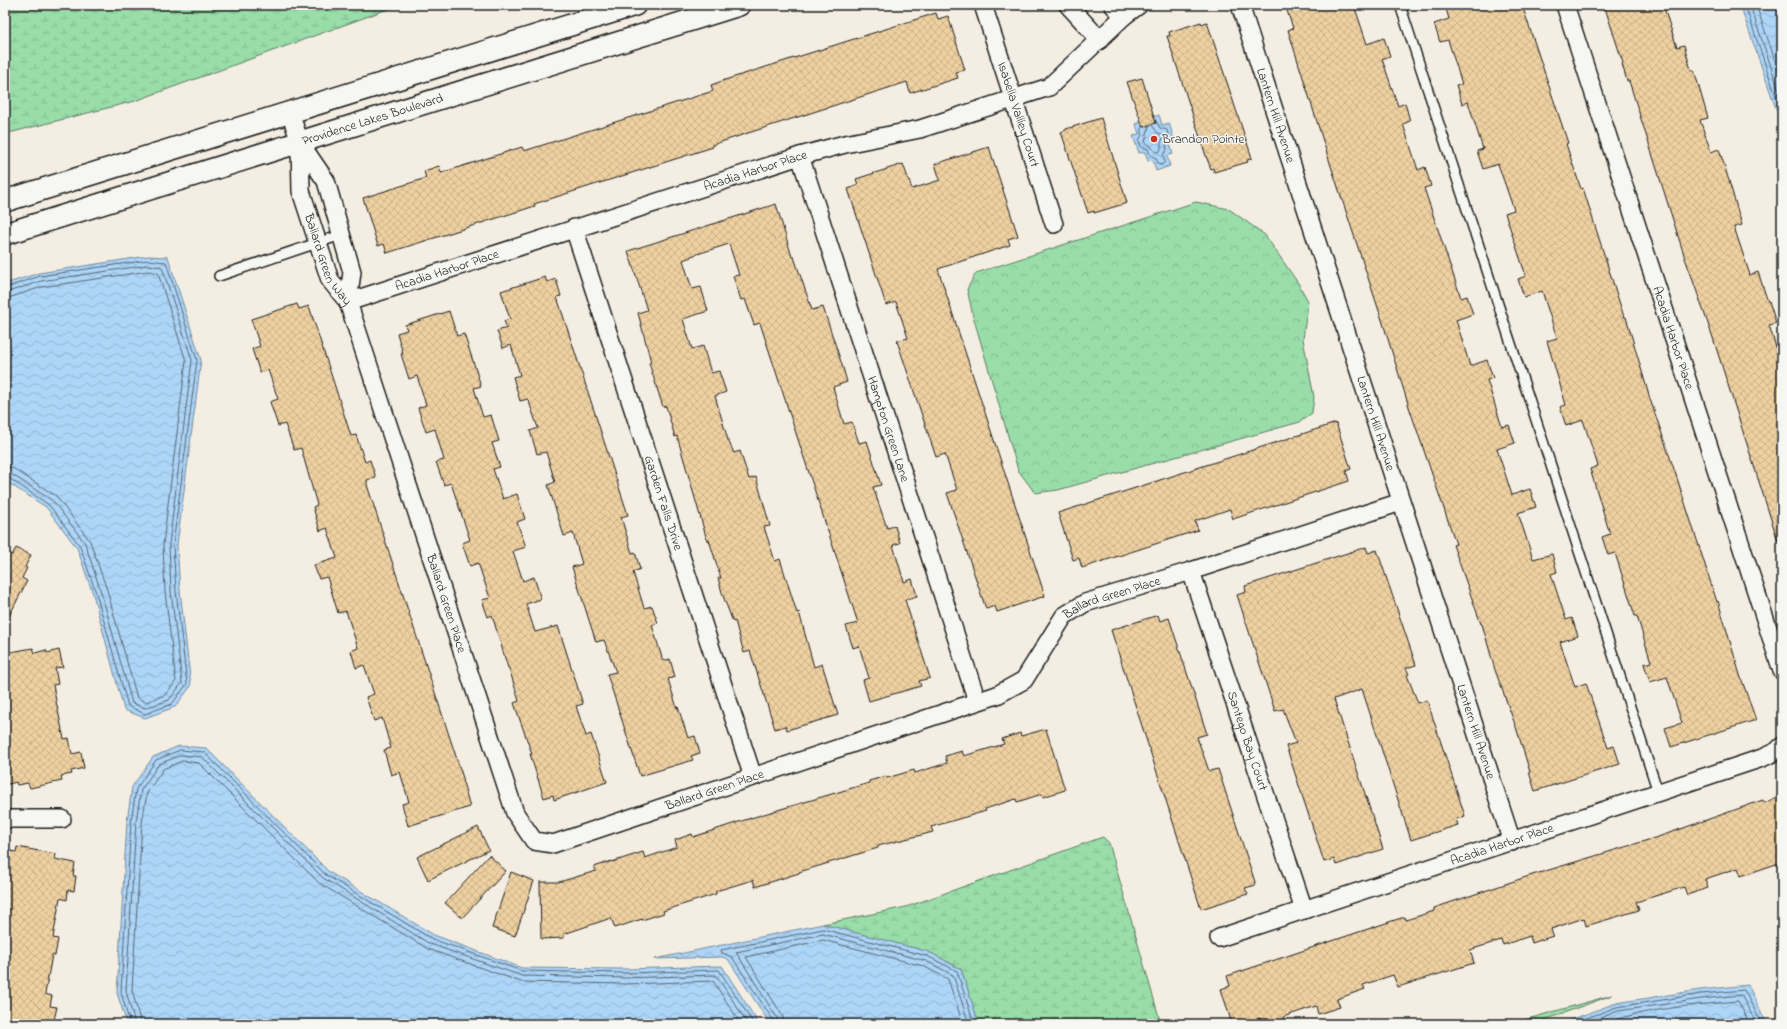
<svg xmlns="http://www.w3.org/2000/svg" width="1787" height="1029" font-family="'Indie Flower',sans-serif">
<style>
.forest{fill:url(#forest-crowns);stroke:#5a7c62}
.wetland{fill:url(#wetland-marsh);stroke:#5a7c62}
.water{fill:url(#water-waves);stroke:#738b9f}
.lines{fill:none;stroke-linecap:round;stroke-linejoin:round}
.shore{stroke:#566674;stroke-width:1}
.building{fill:url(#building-cross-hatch);stroke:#1c1c1c}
.service-casing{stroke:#1c1c1c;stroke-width:12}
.minor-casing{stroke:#1c1c1c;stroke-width:20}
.tertiary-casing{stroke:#1c1c1c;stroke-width:24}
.service{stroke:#f6f6f2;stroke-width:9}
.minor{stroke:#f6f6f2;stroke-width:17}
.tertiary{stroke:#f6f6f2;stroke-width:21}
.poi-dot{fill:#c8321e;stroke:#f6f6f2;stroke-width:1.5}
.labels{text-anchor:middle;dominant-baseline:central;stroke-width:3;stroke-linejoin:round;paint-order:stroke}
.street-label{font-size:13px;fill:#1c1c1c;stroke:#f6f6f2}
.poi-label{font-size:13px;fill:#1c1c1c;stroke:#f6f6f2;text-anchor:start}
</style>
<defs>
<pattern id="forest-crowns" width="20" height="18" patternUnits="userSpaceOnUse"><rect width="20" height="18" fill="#99dda9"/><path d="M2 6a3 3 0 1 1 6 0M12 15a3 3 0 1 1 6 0" fill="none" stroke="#83bd91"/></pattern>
<pattern id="wetland-marsh" width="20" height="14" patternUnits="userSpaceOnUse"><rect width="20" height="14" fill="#99dda9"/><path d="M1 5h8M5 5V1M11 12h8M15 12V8" fill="none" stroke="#83bd91"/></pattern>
<pattern id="water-waves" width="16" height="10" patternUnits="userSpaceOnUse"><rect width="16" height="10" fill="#add5f7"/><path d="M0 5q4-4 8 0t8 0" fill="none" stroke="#94b6d3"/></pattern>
<pattern id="building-cross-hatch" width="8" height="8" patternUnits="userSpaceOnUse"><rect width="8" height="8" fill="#eed0a1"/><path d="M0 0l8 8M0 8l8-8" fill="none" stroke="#ccb28a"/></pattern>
</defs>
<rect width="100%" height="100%" fill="#f4eee2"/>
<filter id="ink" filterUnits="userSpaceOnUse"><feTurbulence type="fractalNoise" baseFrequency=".025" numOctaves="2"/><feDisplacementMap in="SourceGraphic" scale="8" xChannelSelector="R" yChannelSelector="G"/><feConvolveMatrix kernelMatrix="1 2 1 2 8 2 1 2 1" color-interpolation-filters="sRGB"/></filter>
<g filter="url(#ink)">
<path class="forest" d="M 1196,202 L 1229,209 L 1265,235 L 1298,283 L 1308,301 L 1303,339 L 1314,397 L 1312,413 L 1300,422 L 1058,490 L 1035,493 L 1018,470 L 973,316 L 967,289 L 976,273 Z"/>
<path class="wetland" d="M 5,5 L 399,5 L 135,101 L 5,134 Z
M 1103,837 L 1109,843 L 1161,1024 L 979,1024 L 961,969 L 929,952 L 823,924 L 906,907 Z
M 1612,995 L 1534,1024 L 1510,1024 Z"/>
<path class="water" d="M 1740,5 L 1782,5 L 1782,126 Z
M 1159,115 L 1162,125 L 1169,123 L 1175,142 L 1170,144 L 1173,154 L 1167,156 L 1170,166 L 1156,171 L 1153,160 L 1148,161 L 1145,152 L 1139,153 L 1133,136 L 1139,134 L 1136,124 Z
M 148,256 L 168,257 L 201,360 L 177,545 L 180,590 L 191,686 L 175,707 L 145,718 L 124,710 L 93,594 L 77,548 L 46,507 L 5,481 L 5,284 L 39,273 Z
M 179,746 L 206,748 L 329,872 L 434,935 L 522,968 L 625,969 L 722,966 L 759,1024 L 127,1024 L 117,993 L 127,821 L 132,787 L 153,757 Z
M 823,924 L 929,952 L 961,969 L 979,1024 L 770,1024 L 728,959 L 722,957 L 655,959 Z
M 1748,985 L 1767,1024 L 1559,1024 L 1616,1003 L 1700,990 Z"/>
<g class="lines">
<path class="shore" d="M 1745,5 L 1782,114
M 1750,5 L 1782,99
M 1756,5 L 1782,80
M 1142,126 L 1142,135 L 1139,140 L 1141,147 L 1148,149 L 1150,155 L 1156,158 L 1159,165 L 1163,164 L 1165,162 L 1163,155 L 1167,150 L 1166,143 L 1169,138 L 1167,130 L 1160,128 L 1156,121
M 1149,126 L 1145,142 L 1151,146 L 1154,151 L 1159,152 L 1161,149 L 1161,143 L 1164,136 L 1157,132 L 1152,125
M 5,288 L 40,276 L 148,260 L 166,262 L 197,360 L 173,545 L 176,591 L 187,684 L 172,704 L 145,714 L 128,706 L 96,593 L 80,546 L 49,505 L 9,478 L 5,477
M 5,293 L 41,281 L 148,265 L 162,267 L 192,360 L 169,544 L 171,591 L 182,683 L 169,700 L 145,708 L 132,703 L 101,592 L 85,543 L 53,501 L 11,474 L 5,472
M 5,299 L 42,287 L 149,271 L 158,273 L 186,361 L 163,544 L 165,592 L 176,681 L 165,695 L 146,702 L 137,698 L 107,590 L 90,541 L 56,496 L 14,469 L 5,466
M 130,1024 L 121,992 L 131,822 L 136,789 L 156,760 L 180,750 L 204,752 L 326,875 L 432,939 L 522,971 L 625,973 L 719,970 L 754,1024
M 135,1024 L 126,991 L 136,822 L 141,790 L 159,764 L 181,755 L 202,757 L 323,878 L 430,944 L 522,976 L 625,978 L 716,975 L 748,1024
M 141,1024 L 132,990 L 142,823 L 147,793 L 163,769 L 182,761 L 199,763 L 319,883 L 428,949 L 521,982 L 625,984 L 713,981 L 741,1024
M 773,1024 L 773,1020 L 732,957 L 722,953 L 721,950 L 823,929 L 927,956 L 957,971 L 974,1024
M 779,1024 L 777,1018 L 736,952 L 823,934 L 926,961 L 953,975 L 969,1024
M 785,1024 L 782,1015 L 746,957 L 823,940 L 923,966 L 948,979 L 963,1024
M 1570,1024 L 1617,1007 L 1701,994 L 1744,990 L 1762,1024
M 1585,1024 L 1618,1011 L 1701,999 L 1741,995 L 1757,1024
M 1602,1024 C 1641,1009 1696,1005 1738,1001 L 1750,1024"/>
</g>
<path class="building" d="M 1285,5 L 1354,5 L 1367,44 L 1384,38 L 1390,56 L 1382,59 L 1398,106 L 1405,103 L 1410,121 L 1403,124 L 1418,170 L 1425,167 L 1431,186 L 1424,188 L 1461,298 L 1467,296 L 1473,314 L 1456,320 L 1470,366 L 1487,360 L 1493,378 L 1487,380 L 1502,427 L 1509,425 L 1515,443 L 1497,449 L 1512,495 L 1530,489 L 1536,507 L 1518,513 L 1524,531 L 1533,559 L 1552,554 L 1557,572 L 1551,574 L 1566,620 L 1572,618 L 1578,636 L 1560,642 L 1575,687 L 1586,683 L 1608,748 L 1614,746 L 1620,764 L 1535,791 L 1529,772 L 1530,772 L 1516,727 L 1495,670 L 1482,624 L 1481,624 L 1453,545 L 1456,544 L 1409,407 L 1383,323 L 1330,163 L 1288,30 L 1293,28 Z
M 1445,5 L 1522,5 L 1568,143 L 1566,144 L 1581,189 L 1583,188 L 1624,317 L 1626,317 L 1650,399 L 1675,472 L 1717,602 L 1718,601 L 1740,675 L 1756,720 L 1671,747 L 1665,728 L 1682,723 L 1667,677 L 1650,682 L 1644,664 L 1651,662 L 1637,616 L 1635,616 L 1615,553 L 1608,555 L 1602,537 L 1610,534 L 1590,469 L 1598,466 L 1583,420 L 1566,426 L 1560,407 L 1566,405 L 1547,341 L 1557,338 L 1542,291 L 1524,297 L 1518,279 L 1526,276 L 1505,213 L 1514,210 L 1498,164 L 1483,169 L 1477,151 L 1483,149 L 1468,102 L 1462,104 L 1456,85 L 1462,84 L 1448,40 L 1440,42 L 1434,24 L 1449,19 Z
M 1615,5 L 1663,5 L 1677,47 L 1684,45 L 1691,70 L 1694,70 L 1708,118 L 1700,120 L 1711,152 L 1719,149 L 1726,171 L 1742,225 L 1734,227 L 1750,275 L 1758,272 L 1768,302 L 1769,301 L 1776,323 L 1769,325 L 1779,357 L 1782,356 L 1782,540 L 1778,541 L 1713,338 L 1685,258 L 1629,81 L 1627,81 L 1622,64 L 1623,63 L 1605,8 Z
M 936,13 L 938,19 L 948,16 L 965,70 L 956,72 L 958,78 L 910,93 L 907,82 L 745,134 L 712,145 L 713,147 L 534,204 L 535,206 L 387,253 L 384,244 L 378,246 L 363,198 L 426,178 L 424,171 L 439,166 L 441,173 L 522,147 L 524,151 L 713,91 L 711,85 L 728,79 Z
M 1201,22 L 1202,24 L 1207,22 L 1252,158 L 1247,160 L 1248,162 L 1214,172 L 1213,168 L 1211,169 L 1206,156 L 1167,36 L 1170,36 L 1169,32 Z
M 1142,78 L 1156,123 L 1143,127 L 1127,82 Z
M 1101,118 L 1127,203 L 1094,213 L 1094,211 L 1088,213 L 1061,132 L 1066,130 L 1066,129 Z
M 989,147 L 1018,236 L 1008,239 L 1010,245 L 938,269 L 1045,596 L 997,612 L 995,606 L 986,609 L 947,493 L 957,490 L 945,454 L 936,457 L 897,341 L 908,338 L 896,302 L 886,305 L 848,189 L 858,185 L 856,179 L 903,164 L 912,189 L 940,180 L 935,164 Z
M 776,204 L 792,257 L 794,257 L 812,310 L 823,307 L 843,368 L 847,382 L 833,387 L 844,424 L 852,422 L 859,443 L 867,441 L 881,485 L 873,487 L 887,528 L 895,526 L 900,543 L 893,545 L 904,582 L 912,579 L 917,596 L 905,600 L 930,678 L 919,681 L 921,686 L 869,701 L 863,680 L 869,678 L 859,646 L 853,648 L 846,626 L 858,623 L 760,323 L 754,325 L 745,299 L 741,300 L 733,276 L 739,275 L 729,244 L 691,256 L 691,257 L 683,260 L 692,289 L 701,287 L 708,311 L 683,319 L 692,349 L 703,346 L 711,373 L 719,371 L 726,392 L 715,396 L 728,440 L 734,453 L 740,451 L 749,479 L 756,477 L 770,526 L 764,527 L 775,561 L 780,559 L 797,613 L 799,612 L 814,667 L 822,664 L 838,715 L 787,730 L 785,726 L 775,729 L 750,651 L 744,653 L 735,621 L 733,622 L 723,596 L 718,578 L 721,578 L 709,540 L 707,540 L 677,436 L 675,437 L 666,406 L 663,407 L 649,363 L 651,362 L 638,313 L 647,310 L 628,251 Z
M 545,277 L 547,282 L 556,279 L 561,296 L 557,297 L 628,515 L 621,517 L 632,553 L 635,552 L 640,569 L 633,572 L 644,608 L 652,606 L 658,623 L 652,625 L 663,661 L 670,659 L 675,677 L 668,679 L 677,708 L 678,707 L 688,738 L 695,736 L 700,753 L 691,756 L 693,760 L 640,776 L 607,674 L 616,672 L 604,640 L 596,642 L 572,567 L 582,564 L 573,533 L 564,536 L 548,485 L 555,482 L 546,452 L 537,454 L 530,431 L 538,428 L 528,399 L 520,401 L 513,377 L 520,375 L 511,345 L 503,348 L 497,331 L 507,328 L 504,321 L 510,319 L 501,291 Z
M 297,304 L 299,309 L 309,306 L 351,436 L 356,435 L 365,462 L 370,460 L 376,478 L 367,480 L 367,485 L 464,781 L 463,782 L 470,807 L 408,826 L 402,804 L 409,802 L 400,772 L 391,775 L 384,750 L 391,748 L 382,718 L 374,721 L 366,697 L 374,694 L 364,665 L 356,668 L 351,651 L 358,648 L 346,611 L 338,613 L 327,577 L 319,579 L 314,565 L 337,558 L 327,528 L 320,531 L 313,507 L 317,505 L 301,448 L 294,450 L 285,424 L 278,426 L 270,402 L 278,399 L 268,370 L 260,373 L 252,349 L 260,346 L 251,319 Z
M 449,311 L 457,336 L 464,334 L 473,361 L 481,386 L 474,388 L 483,417 L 491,415 L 499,441 L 492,443 L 500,467 L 493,469 L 503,499 L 517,494 L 525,519 L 517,522 L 526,547 L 513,551 L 523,581 L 534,577 L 541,599 L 526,604 L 535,632 L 558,626 L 583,704 L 576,706 L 586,736 L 591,734 L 607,782 L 554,800 L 553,795 L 544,798 L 530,754 L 532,754 L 514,703 L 519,701 L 509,668 L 508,668 L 492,615 L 488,617 L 482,600 L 490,598 L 478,563 L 470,566 L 462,543 L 470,540 L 451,483 L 444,485 L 436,462 L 444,460 L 435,429 L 426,432 L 418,408 L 426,405 L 417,376 L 409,379 L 401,354 L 403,354 L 397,333 L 407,330 L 405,325 Z
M 1336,423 L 1351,469 L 1346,471 L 1349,481 L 1233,519 L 1230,509 L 1195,521 L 1198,530 L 1082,568 L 1079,558 L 1073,560 L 1058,513 Z
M 1366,547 L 1368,553 L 1377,550 L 1416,665 L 1406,668 L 1409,674 L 1407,675 L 1418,703 L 1427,700 L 1465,816 L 1456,819 L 1458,825 L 1411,840 L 1362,689 L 1334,699 L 1383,849 L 1336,865 L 1334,859 L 1324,862 L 1286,746 L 1296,743 L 1283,709 L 1275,711 L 1237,595 L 1246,592 L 1245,586 Z
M 16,548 L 31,555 L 25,567 L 27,568 L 22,578 L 27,581 L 5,624 L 5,551 L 12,555 Z
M 1158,615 L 1160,621 L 1169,618 L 1207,734 L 1197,737 L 1209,771 L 1218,769 L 1256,885 L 1245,888 L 1248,894 L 1201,909 L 1111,630 Z
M 33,648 L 35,653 L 46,650 L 47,653 L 59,650 L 63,667 L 55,668 L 58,684 L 53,685 L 56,701 L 64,739 L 69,738 L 72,754 L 81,752 L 84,768 L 71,771 L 72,774 L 61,776 L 62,781 L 30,788 L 28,783 L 17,785 L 16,782 L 5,785 L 5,768 L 8,767 L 5,751 L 10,750 L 5,724 L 5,653 Z
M 1046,729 L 1065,790 L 1043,797 L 1042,794 L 1017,802 L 1016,799 L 985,809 L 986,811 L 931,827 L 933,832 L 878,846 L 878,848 L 799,872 L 799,873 L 755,887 L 753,880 L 746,882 L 716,891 L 716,894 L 663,911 L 664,913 L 642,920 L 642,919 L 615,928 L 611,918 L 564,934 L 564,938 L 541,939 L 540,882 L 559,882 L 596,871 L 594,867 L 612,861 L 612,862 L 643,852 L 645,858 L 677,847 L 675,840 L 692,834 L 693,837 L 754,817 L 869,783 L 869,781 L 886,776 L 887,778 L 914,770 L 915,773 L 947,763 L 945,756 L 962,751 L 964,756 L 1004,744 L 1002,739 L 1020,733 L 1021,736 Z
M 1782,794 L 1782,862 L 1741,876 L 1738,868 L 1705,879 L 1708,888 L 1687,895 L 1684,887 L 1636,902 L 1639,910 L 1586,926 L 1584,918 L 1551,929 L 1553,936 L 1532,943 L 1530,936 L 1503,945 L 1501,940 L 1470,950 L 1474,963 L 1398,987 L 1393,975 L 1363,985 L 1365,989 L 1337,999 L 1340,1007 L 1318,1014 L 1316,1006 L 1283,1017 L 1286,1024 L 1262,1024 L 1260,1018 L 1242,1024 L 1232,1024 L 1221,989 L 1230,986 L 1227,976 L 1395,920 L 1405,917 L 1406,920 L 1434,911 L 1434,908 L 1529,876 L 1658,837 L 1763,800 L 1765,803 Z
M 478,827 L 489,850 L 428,880 L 417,857 Z
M 17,847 L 56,854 L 55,859 L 75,863 L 73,876 L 76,876 L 74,891 L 68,890 L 67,900 L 60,898 L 53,938 L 58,939 L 55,956 L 52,955 L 45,994 L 52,996 L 50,1006 L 57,1007 L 53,1024 L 5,1024 L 5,850 L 16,852 Z
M 489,855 L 506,871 L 462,918 L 445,903 Z
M 511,872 L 534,881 L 515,936 L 492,928 Z"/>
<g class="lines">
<defs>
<path id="service" d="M 1400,5 L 1658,792
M 219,276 L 341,235"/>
<g id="minor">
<path id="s1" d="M 983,5 L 1054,224"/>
<path d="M 1068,5 L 1100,40"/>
<path d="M 1113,5 L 1124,16"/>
<path id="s2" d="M 1240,5 L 1512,842"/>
<path id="s3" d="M 1565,5 L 1782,671"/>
<path d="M 290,112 L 300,143"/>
<path id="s4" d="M 800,156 L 977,701"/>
<path id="s5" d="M 574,228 L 753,777"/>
<path id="s6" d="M 348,302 L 352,272 L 326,181 L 300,143 L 301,191 L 330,280 L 348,302 L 515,813 L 534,841 L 553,844 L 997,695 L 1024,680 L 1064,616 L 1085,603 L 1191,571 L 1401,502"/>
<path id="s7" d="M 348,302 L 800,156 L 845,144 L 920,129 L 1049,87 L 1124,16 L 1139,5"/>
<path id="s8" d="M 1191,571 L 1304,910"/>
<path d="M 5,819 L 62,819"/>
<path id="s9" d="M 1219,938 L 1762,758 L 1777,751 L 1782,746"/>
</g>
<g id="tertiary">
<path d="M 5,201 L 635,5"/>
<path id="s10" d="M 5,234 L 739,5"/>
</g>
</defs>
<use href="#service" class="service-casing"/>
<use href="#minor" class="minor-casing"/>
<use href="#tertiary" class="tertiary-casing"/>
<use href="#service" class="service"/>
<use href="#minor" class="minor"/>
<use href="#tertiary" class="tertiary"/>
</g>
</g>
<circle class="poi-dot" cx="1154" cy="139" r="4"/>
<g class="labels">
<g class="street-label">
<text stroke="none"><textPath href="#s1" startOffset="115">Isabella Vallley Court</textPath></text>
<text stroke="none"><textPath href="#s2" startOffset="116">Lantern Hill Avenue</textPath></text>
<text stroke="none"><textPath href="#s10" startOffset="385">Providence Lakes Boulevard</textPath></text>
<text stroke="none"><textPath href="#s7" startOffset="428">Acadia Harbor Place</textPath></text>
<text stroke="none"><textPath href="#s6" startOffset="293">Ballard Green Way</textPath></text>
<text stroke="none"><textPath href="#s7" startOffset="104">Acadia Harbor Place</textPath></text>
<text stroke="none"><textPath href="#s3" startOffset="350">Acadia Harbor Place</textPath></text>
<text stroke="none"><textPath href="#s2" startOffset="440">Lantern Hill Avenue</textPath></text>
<text stroke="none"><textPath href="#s4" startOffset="287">Hampton Green Lane</textPath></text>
<text stroke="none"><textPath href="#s5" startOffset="289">Garden Falls Drive</textPath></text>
<text stroke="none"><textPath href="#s6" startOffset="1558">Ballard Green Place</textPath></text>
<text stroke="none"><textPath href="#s6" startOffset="658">Ballard Green Place</textPath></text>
<text stroke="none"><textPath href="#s2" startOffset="764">Lantern Hill Avenue</textPath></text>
<text stroke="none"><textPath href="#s8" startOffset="179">Santego Bay Court</textPath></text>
<text stroke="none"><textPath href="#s6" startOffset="1102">Ballard Green Place</textPath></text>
<text stroke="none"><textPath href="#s9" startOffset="298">Acadia Harbor Place</textPath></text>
</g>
<g class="poi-label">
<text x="1162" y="139">Brandon Pointe</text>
</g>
</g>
<rect width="1787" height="1029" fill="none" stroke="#f6f6f2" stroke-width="20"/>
<rect x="10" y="10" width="1767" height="1009" fill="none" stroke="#1c1c1c" stroke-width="1.5" filter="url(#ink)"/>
</svg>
